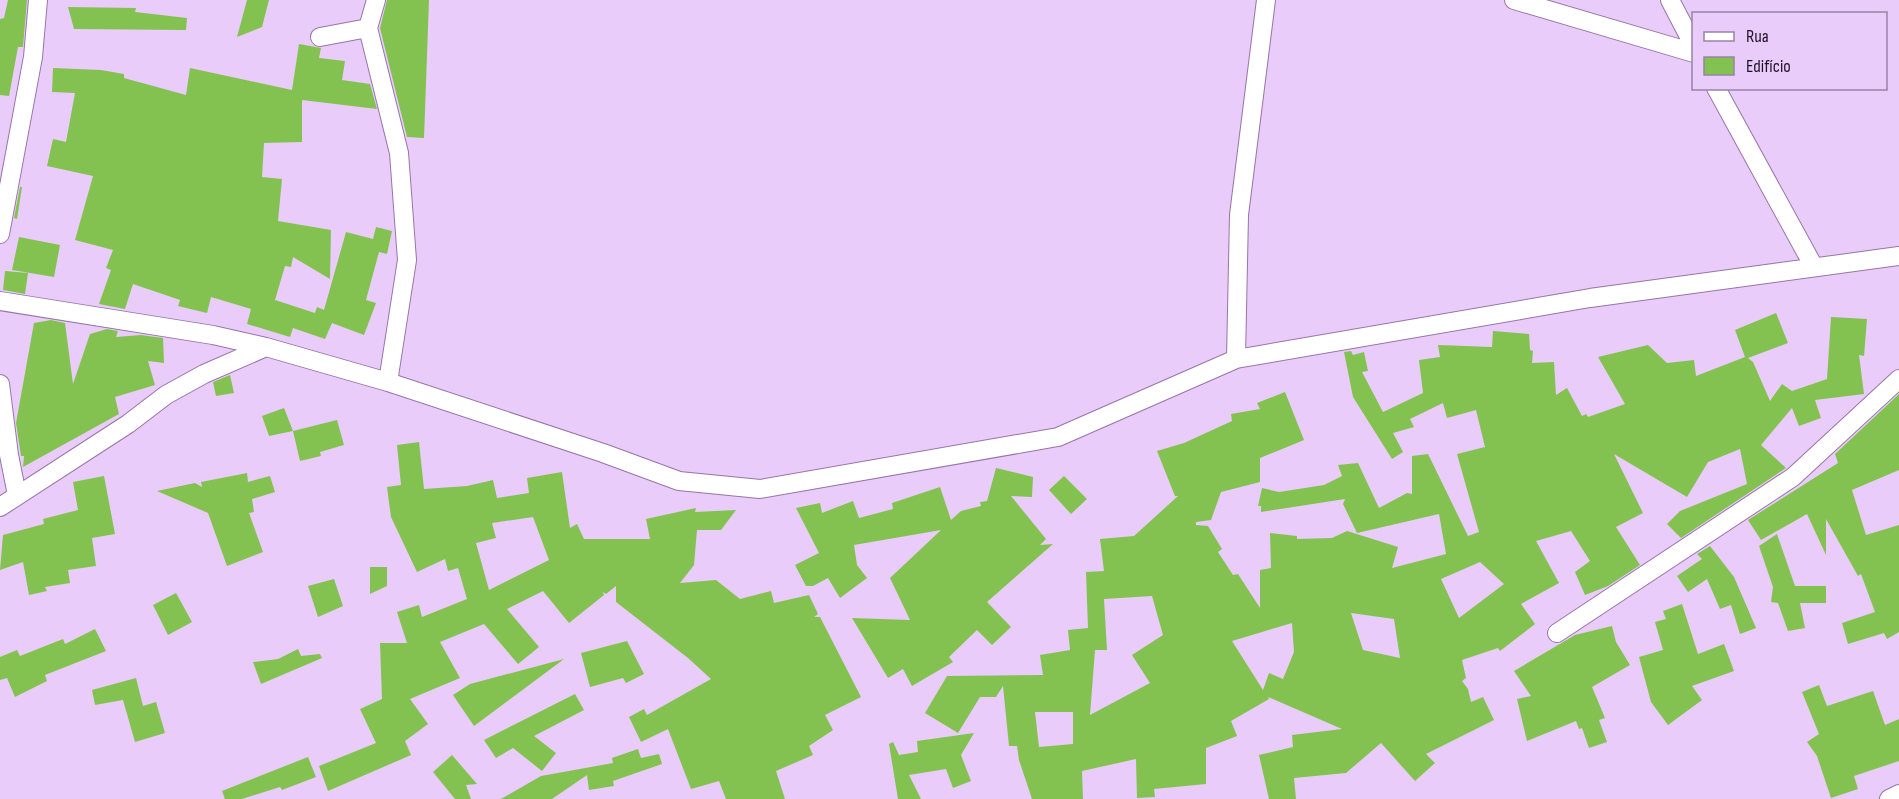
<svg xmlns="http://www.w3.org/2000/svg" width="1899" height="799" font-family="'Sofia Sans Condensed',sans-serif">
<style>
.building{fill:#83c250;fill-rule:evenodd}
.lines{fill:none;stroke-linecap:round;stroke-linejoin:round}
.minor-casing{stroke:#9675a8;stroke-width:20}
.minor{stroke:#fff;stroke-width:18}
</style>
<rect width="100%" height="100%" fill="#e9ccf9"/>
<path class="building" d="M 8,0 L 27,0 L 23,47 L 18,47 L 9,96 L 0,95 L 0,19 L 4,18 Z
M 247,0 L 269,0 L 262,27 L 237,37 Z
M 387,0 L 429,0 L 424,138 L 407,137 L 380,28 Z
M 68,7 L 136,8 L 135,12 L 187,18 L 186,30 L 74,29 Z
M 299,44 L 321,48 L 319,58 L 345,61 L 342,80 L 370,84 L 377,109 L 302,100 L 302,142 L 264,143 L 262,177 L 282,179 L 278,221 L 331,230 L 330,279 L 293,257 L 291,267 L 285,266 L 275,300 L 315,313 L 317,307 L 324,310 L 346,232 L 373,239 L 376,227 L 392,231 L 387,254 L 379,252 L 366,300 L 376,303 L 364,335 L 332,323 L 325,339 L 293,328 L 290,337 L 247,324 L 251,309 L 211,297 L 207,313 L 178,306 L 180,300 L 133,284 L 125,309 L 99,304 L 111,270 L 106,268 L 113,250 L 75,240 L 93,176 L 47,166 L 53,139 L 66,142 L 75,93 L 52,92 L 53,68 L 101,70 L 124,74 L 124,78 L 186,95 L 190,68 L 292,90 Z
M 20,187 L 22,187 L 17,219 L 14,218 Z
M 19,237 L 60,245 L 54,277 L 12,270 Z
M 5,271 L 28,273 L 25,294 L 3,290 Z
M 1776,313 L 1788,343 L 1748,358 L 1753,362 L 1770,401 L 1782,384 L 1792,391 L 1827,379 L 1831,317 L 1867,319 L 1864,356 L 1859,355 L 1864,394 L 1815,400 L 1821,418 L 1799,426 L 1792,408 L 1761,445 L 1786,468 L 1681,538 L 1667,524 L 1680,511 L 1747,484 L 1740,449 L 1708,462 L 1687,497 L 1614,454 L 1643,513 L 1616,527 L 1640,565 L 1608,586 L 1585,595 L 1575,572 L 1590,561 L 1571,531 L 1536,541 L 1559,583 L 1521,604 L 1535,624 L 1500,651 L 1498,648 L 1462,660 L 1466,678 L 1462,681 L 1468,689 L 1471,702 L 1483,697 L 1494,720 L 1426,754 L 1435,763 L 1415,781 L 1381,743 L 1346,773 L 1294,778 L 1296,799 L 1269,799 L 1259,755 L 1293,747 L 1292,735 L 1342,729 L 1268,697 L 1269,699 L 1231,721 L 1237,736 L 1206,748 L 1206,784 L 1154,789 L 1155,797 L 1137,798 L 1136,759 L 1082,771 L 1083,799 L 1032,799 L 1019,760 L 1017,746 L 1009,746 L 1003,686 L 996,697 L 980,697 L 958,733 L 925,713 L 947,676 L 1043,675 L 1040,655 L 1070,650 L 1068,630 L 1088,628 L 1086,572 L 1104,571 L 1100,539 L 1134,536 L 1178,496 L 1175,496 L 1157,451 L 1184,443 L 1232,421 L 1231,414 L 1260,409 L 1257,403 L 1285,392 L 1304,440 L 1260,458 L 1260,482 L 1221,492 L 1211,520 L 1196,522 L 1196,525 L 1208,526 L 1222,549 L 1218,552 L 1233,575 L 1238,574 L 1260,608 L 1260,570 L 1271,568 L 1270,533 L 1297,536 L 1297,539 L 1332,538 L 1347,531 L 1398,547 L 1392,568 L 1446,554 L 1439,514 L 1357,533 L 1343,504 L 1345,499 L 1261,512 L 1261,506 L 1258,506 L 1262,488 L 1279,492 L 1324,485 L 1342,476 L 1338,465 L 1358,463 L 1379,508 L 1407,493 L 1412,494 L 1412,456 L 1428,454 L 1468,536 L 1479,532 L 1457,454 L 1485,447 L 1476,410 L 1447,418 L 1443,403 L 1410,419 L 1414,427 L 1393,433 L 1403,452 L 1392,459 L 1353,397 L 1344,352 L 1351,351 L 1353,355 L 1364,352 L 1368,371 L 1362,372 L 1383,412 L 1423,393 L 1419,360 L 1440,357 L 1438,345 L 1492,347 L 1493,331 L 1529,334 L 1530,350 L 1533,351 L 1532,363 L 1554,362 L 1556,395 L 1567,388 L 1582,416 L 1586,414 L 1588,417 L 1625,404 L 1598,357 L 1648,345 L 1667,363 L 1694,360 L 1696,376 L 1745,357 L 1735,330 ZM 1480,562 L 1504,584 L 1459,618 L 1441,579 ZM 1152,596 L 1163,635 L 1132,655 L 1150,683 L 1090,715 L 1095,650 L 1107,650 L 1104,599 ZM 1351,613 L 1394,619 L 1400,658 L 1363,650 ZM 1292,623 L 1294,652 L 1283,679 L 1269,673 L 1263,690 L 1232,641 ZM 1035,712 L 1073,712 L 1073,744 L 1039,747 Z
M 51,320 L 65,323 L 73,384 L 90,334 L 107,329 L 118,331 L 116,337 L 141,335 L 163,338 L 164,363 L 148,361 L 155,385 L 115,397 L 119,414 L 23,467 L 24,456 L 21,456 L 16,423 L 34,323 Z
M 230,375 L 234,393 L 216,396 L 213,382 Z
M 1899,394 L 1899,470 L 1852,490 L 1866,535 L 1899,525 L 1899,632 L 1887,639 L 1884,633 L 1848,644 L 1842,623 L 1875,612 L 1861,574 L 1858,576 L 1826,519 L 1826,555 L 1807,514 L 1761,540 L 1748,520 L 1838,463 L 1835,454 Z
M 284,408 L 293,431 L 269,436 L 262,416 Z
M 337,420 L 344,445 L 320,452 L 321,456 L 300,461 L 293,431 Z
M 419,442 L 424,489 L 467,486 L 493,480 L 497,498 L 529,493 L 527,478 L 562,472 L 570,528 L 577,524 L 584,539 L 650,539 L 646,519 L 696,508 L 695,512 L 736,510 L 721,530 L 697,530 L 694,565 L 680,583 L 716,580 L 740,599 L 771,591 L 774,603 L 809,595 L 818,614 L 814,617 L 820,617 L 861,697 L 825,715 L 833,730 L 809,746 L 813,755 L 776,771 L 785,799 L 726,799 L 719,781 L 691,789 L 668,729 L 641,742 L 629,717 L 644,709 L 647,715 L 711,679 L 688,658 L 616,602 L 616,586 L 606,594 L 603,592 L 604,595 L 569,623 L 543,591 L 507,609 L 539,647 L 518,664 L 484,624 L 440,642 L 460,678 L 410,699 L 428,724 L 405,741 L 411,755 L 328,791 L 319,766 L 376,743 L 360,709 L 382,699 L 380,643 L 407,643 L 397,612 L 419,605 L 422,617 L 467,599 L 458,568 L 448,571 L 445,559 L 417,572 L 391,517 L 387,487 L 401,485 L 397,445 ZM 533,517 L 549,560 L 489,590 L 476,543 L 496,538 L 492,523 Z
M 996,468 L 1033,477 L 1032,497 L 1011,496 L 1046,539 L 1040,545 L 1053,544 L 987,602 L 1011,627 L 992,645 L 977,630 L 949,657 L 953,662 L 912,686 L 903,669 L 888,678 L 852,618 L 910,620 L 890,578 L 941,530 L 854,545 L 857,565 L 867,578 L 840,598 L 828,578 L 813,586 L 806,586 L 795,565 L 819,553 L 796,508 L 820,503 L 822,513 L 853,501 L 859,518 L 893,509 L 892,503 L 940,487 L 951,520 L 961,511 L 981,506 L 980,502 L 987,501 Z
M 247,473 L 248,482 L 270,476 L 275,492 L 252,499 L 254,512 L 249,513 L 263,552 L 227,566 L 208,513 L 157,491 L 195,483 L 202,487 L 201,482 Z
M 104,476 L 115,534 L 92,538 L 96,566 L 68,570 L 70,583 L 45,587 L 47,591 L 29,595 L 23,562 L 0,570 L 3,535 L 44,524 L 43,519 L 78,510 L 73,482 Z
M 1064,476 L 1087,499 L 1071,514 L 1049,490 Z
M 1777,534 L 1795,586 L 1826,586 L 1826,603 L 1800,603 L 1805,628 L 1788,631 L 1778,603 L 1771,602 L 1773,587 L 1759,546 Z
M 1710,546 L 1734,577 L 1756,628 L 1740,634 L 1731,605 L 1720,609 L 1707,579 L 1688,592 L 1677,576 L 1702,559 L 1697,554 Z
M 370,567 L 387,567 L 387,586 L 370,594 Z
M 334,579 L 343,606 L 318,617 L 308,586 Z
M 176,593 L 192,622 L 168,635 L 153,605 Z
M 1682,604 L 1698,654 L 1724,644 L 1734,671 L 1692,686 L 1702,700 L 1668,725 L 1651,702 L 1639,657 L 1663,650 L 1655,622 L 1666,619 L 1663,611 Z
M 1612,626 L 1616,642 L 1630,665 L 1592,687 L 1605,718 L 1599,720 L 1607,742 L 1589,748 L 1582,728 L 1579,729 L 1576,721 L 1527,741 L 1517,699 L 1531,696 L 1514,671 L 1575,635 Z
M 95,629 L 106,651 L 45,675 L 47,681 L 15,697 L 7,678 L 0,680 L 0,657 L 17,650 L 20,656 L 63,639 L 65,644 Z
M 627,641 L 644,674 L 626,683 L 623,678 L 590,687 L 581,653 Z
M 298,649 L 301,656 L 320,654 L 322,658 L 261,684 L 253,662 L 278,659 Z
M 564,659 L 474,726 L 453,695 L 470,684 Z
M 136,678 L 143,706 L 156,702 L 165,733 L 135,742 L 123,700 L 95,705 L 92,690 Z
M 1819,685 L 1827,706 L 1873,691 L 1885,725 L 1899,719 L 1899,761 L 1854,776 L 1858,789 L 1831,798 L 1817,756 L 1807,742 L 1819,734 L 1802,692 Z
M 575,694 L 584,710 L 534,736 L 556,753 L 542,771 L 513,748 L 496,758 L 484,740 Z
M 974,733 L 961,755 L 971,781 L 953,788 L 946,769 L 909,775 L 921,799 L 898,799 L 889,744 L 893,742 L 899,755 L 918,752 L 917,741 Z
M 638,749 L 641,758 L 659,754 L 662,764 L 613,781 L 614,786 L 589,790 L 587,775 L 552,799 L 501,799 L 541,776 L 613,763 L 612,758 Z
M 452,755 L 477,784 L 466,785 L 471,799 L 455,799 L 433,772 Z
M 308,757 L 316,777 L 282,790 L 280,787 L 242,799 L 225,799 L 222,791 Z"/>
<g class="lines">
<defs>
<path id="minor" d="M 376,0 L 368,28 L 399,153 L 407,260 L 388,382
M 1514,0 L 1694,53
M 1670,0 L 1694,46
M 320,37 L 368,28
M 1716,88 L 1814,267
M 0,234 L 33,57 L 38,0
M 0,301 L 213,335 L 266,347 L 388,382 L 603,453 L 679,481 L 760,489 L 1058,437 L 1236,359 L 1590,298 L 1899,256
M 1236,359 L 1239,215 L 1266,0
M 0,384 L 9,455 L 17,495
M 0,507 L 128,424 L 166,395 L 204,374 L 266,347
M 1557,633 L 1793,477 L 1899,379
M 1889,799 L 1899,794"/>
</defs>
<use href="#minor" class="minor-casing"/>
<use href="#minor" class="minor"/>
</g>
<rect x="1692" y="12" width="195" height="78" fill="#e9ccf9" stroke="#9882a5" stroke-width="1.5"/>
<rect x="1704" y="32" width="30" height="9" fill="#ffffff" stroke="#9882a5" stroke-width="1.5"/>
<text x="1746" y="42" font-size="18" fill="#1f1326">Rua</text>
<rect x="1704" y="57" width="30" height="18" fill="#83c250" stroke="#9882a5" stroke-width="1.5"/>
<text x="1746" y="72" font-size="18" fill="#1f1326">Edifício</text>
</svg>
